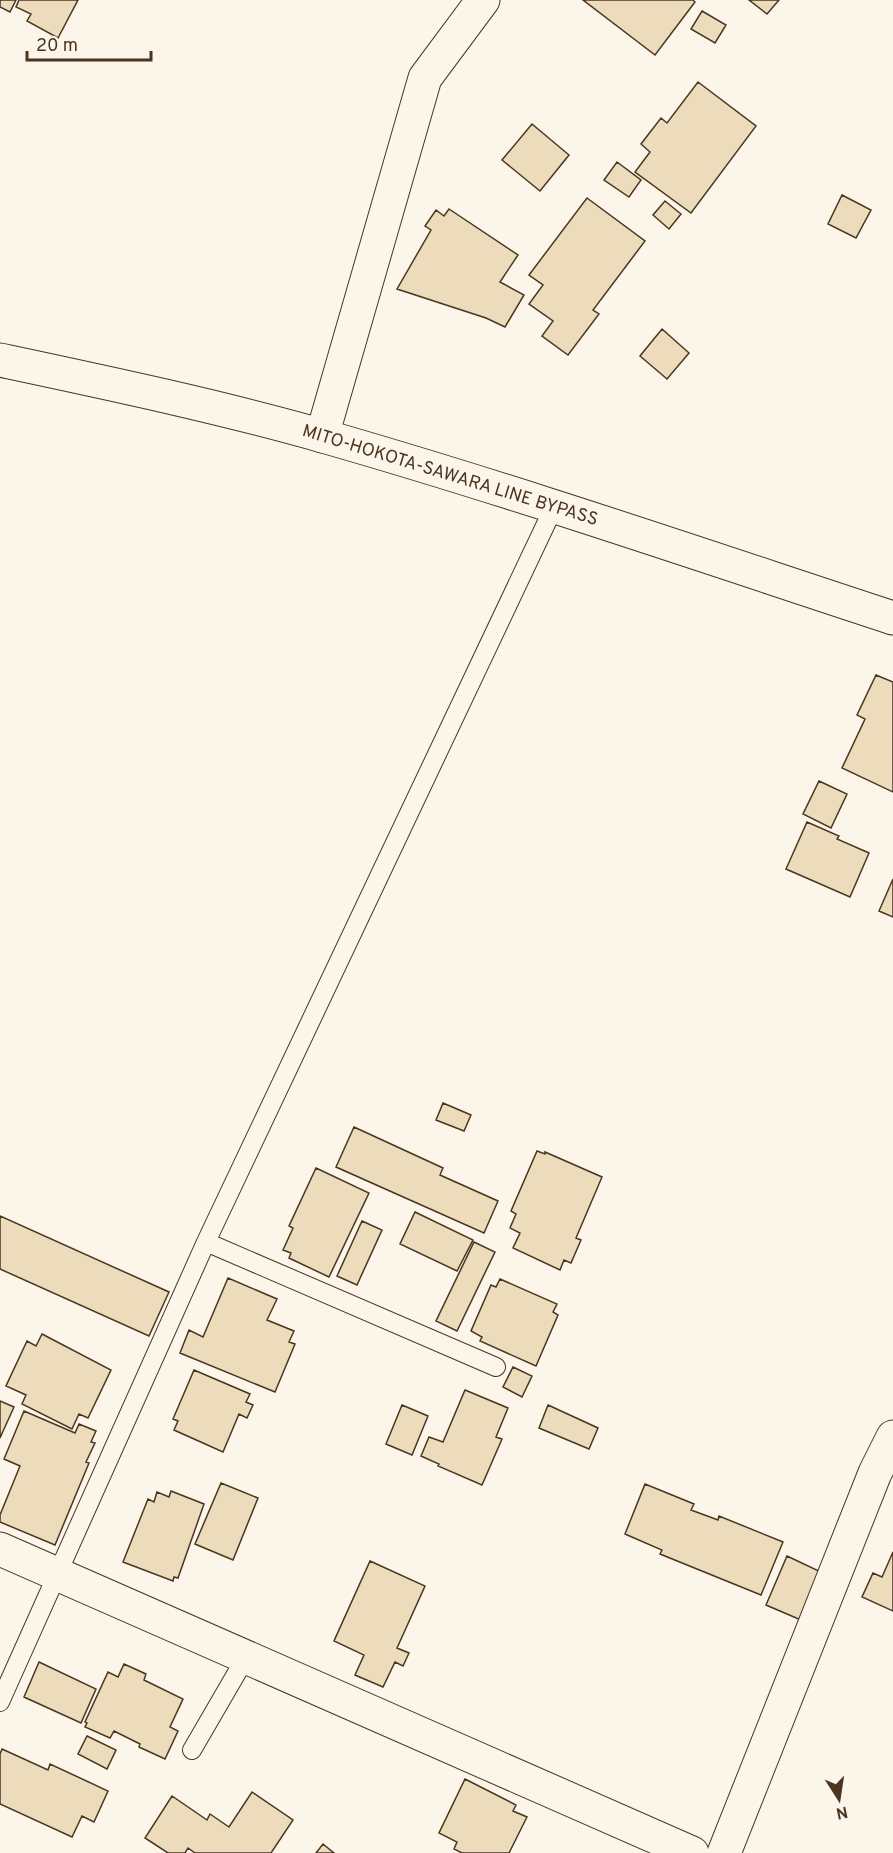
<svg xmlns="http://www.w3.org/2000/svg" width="893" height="1853" font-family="Overpass,sans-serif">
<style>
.building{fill:#ecdcbc;stroke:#4a3520;stroke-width:1.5}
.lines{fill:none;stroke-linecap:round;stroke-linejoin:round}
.service-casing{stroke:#4a3520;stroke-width:20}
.minor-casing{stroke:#4a3520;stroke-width:35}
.primary-casing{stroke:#4a3520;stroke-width:35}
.service{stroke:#fbf6e9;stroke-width:18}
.minor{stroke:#fbf6e9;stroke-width:33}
.primary{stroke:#fbf6e9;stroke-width:33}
.labels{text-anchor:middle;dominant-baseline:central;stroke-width:4.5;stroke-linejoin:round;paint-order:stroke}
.street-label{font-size:18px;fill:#4a3520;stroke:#fbf6e9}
</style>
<rect width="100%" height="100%" fill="#fbf6e9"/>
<path class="building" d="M 0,0 L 16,0 L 10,12 L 0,7 Z
M 19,0 L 78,0 L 58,38 L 27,21 L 31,14 L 16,7 Z
M 583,0 L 693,0 L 695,2 L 655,55 Z
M 749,0 L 779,0 L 767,14 Z
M 702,11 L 726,25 L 715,43 L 691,29 Z
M 698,82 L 756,126 L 691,213 L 635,172 L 650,152 L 641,144 L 661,118 L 667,123 Z
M 532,124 L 569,155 L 540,191 L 502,160 Z
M 617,162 L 641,180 L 629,197 L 604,180 Z
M 842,195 L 871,210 L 856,238 L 828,224 Z
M 587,198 L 645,241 L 593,310 L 599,314 L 568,355 L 542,336 L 553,321 L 529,304 L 543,285 L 529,275 Z
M 665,201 L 681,214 L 669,229 L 653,215 Z
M 449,209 L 518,255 L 500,282 L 524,295 L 505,327 L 486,318 L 397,289 L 431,230 L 425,226 L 436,210 L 444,216 Z
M 662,329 L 689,353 L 667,379 L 640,356 Z
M 876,675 L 893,682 L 893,792 L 842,768 L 865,719 L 857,715 Z
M 819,781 L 847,794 L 831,828 L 803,814 Z
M 807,822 L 839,836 L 837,839 L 869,853 L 850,897 L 786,869 Z
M 893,879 L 893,917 L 879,911 Z
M 443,1103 L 471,1115 L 464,1131 L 436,1120 Z
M 354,1127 L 443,1168 L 440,1175 L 498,1201 L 484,1233 L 336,1167 Z
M 537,1151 L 545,1154 L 545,1152 L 602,1177 L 576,1238 L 581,1240 L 571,1263 L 564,1260 L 560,1270 L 513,1248 L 520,1233 L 510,1228 L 516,1214 L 511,1211 Z
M 316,1168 L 369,1193 L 329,1277 L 289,1258 L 291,1253 L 283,1250 L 293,1228 L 289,1226 Z
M 415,1212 L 473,1240 L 457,1271 L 400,1244 Z
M 0,1216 L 169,1292 L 149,1336 L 0,1269 Z
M 362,1221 L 382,1230 L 357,1285 L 337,1276 Z
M 474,1242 L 495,1252 L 457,1331 L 436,1321 Z
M 228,1278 L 277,1299 L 267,1320 L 294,1331 L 289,1342 L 295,1344 L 275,1392 L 180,1353 L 189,1330 L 203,1337 Z
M 500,1279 L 557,1304 L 553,1312 L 558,1315 L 536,1366 L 480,1341 L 482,1337 L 471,1331 L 491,1285 L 496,1287 Z
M 42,1334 L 111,1370 L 88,1418 L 79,1414 L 72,1429 L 22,1404 L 26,1395 L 6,1386 L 27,1341 L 36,1346 Z
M 513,1367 L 532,1376 L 522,1397 L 503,1387 Z
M 194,1370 L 250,1394 L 246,1402 L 253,1405 L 247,1418 L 239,1414 L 223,1452 L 174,1430 L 178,1421 L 173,1419 Z
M 465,1390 L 508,1408 L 496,1437 L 502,1439 L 482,1485 L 438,1466 L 439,1464 L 421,1456 L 429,1437 L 443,1442 Z
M 0,1401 L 14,1407 L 0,1438 Z
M 402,1405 L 428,1416 L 412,1455 L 386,1444 Z
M 548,1405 L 598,1428 L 589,1449 L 539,1428 Z
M 24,1411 L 75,1433 L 79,1424 L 96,1431 L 91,1442 L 95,1443 L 86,1462 L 89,1463 L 55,1545 L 0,1522 L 0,1515 L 20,1466 L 4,1459 Z
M 221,1483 L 258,1498 L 233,1560 L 195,1544 Z
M 645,1484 L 694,1504 L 691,1510 L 718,1520 L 719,1516 L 783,1542 L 761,1595 L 660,1554 L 662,1550 L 625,1534 Z
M 171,1491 L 204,1504 L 178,1578 L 174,1577 L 173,1581 L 123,1562 L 148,1499 L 154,1502 L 157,1492 L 169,1497 Z
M 893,1552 L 893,1611 L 862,1597 L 873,1573 L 882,1577 Z
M 787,1556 L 821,1572 L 801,1620 L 766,1605 Z
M 370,1561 L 425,1586 L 397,1648 L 409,1653 L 403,1666 L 395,1662 L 383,1687 L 355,1675 L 364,1655 L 334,1641 Z
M 39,1662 L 96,1689 L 81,1723 L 24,1697 Z
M 124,1664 L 146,1674 L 144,1680 L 183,1699 L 170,1727 L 178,1731 L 165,1759 L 139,1747 L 140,1744 L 114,1731 L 110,1738 L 85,1727 L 87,1723 L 85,1722 L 108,1672 L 118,1677 Z
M 87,1736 L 116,1750 L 107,1769 L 78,1754 Z
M 2,1749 L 48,1770 L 50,1764 L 108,1791 L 94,1822 L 82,1816 L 72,1837 L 0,1804 L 0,1754 Z
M 465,1779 L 516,1805 L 513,1811 L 527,1817 L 509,1853 L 462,1853 L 454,1849 L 457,1842 L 439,1833 Z
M 252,1792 L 293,1820 L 271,1853 L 195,1853 L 188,1848 L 185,1853 L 168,1853 L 145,1838 L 172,1796 L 207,1820 L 210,1814 L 229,1827 Z
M 323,1844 L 334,1853 L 316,1853 Z"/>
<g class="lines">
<defs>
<path id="service" d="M 206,1242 L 496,1367
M 0,1702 L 206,1242 L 554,507
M 192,1750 L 246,1657"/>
<path id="minor" d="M 322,436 L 425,78 L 483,0
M 0,1549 L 692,1853
M 724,1853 L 875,1473 L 893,1437"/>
<path id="primary" d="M 0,360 C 108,383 217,406 323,436 C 515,491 704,556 893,618"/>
</defs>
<use href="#service" class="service-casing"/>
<use href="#minor" class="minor-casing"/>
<use href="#primary" class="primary-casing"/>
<use href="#service" class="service"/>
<use href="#minor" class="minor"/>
<use href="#primary" class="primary"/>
</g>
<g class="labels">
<g class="street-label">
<text transform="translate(450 476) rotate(17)">MITO-HOKOTA-SAWARA LINE BYPASS</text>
</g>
</g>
<g transform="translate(839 1799) rotate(168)" stroke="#fbf6e9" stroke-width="4.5" paint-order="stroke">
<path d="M0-4.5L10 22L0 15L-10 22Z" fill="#4a3520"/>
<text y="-9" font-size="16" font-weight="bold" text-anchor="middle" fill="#4a3520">N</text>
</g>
<path d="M27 51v9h124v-9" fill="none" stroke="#4a3520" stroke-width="3"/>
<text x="36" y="51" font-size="18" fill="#4a3520" stroke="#fbf6e9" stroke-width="4.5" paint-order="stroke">20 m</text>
</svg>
